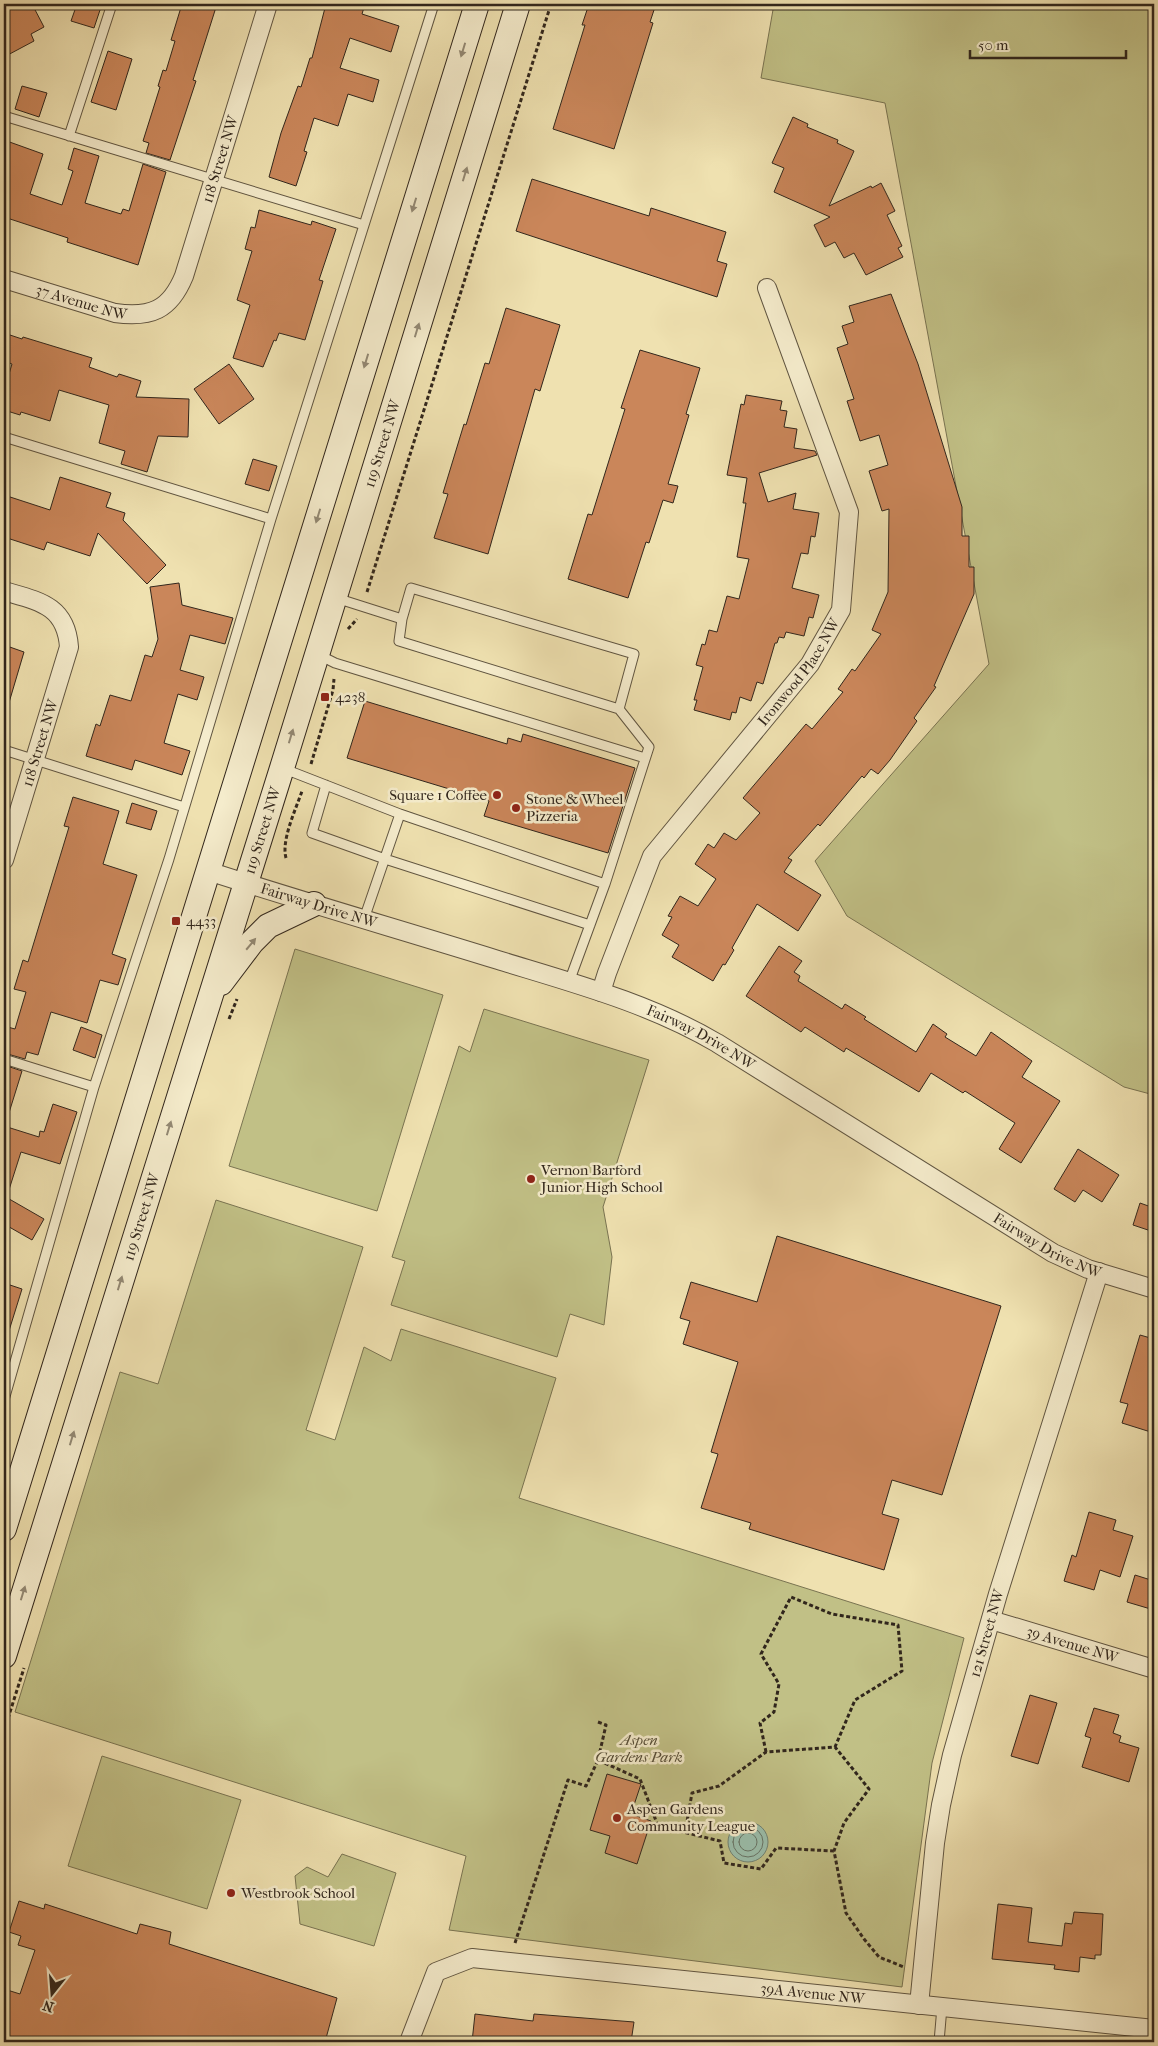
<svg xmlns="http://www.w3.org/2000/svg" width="1158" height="2046" font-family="'IM FELL French Canon',serif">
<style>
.green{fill:#c1c086;stroke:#797351}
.water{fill:#9abeab;stroke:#708172}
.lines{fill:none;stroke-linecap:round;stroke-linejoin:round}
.shore{stroke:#667264;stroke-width:1}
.building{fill:#ca865a;stroke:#31261c}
.lane-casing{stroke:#605541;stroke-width:11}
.street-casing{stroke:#605541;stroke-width:20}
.secondary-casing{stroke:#31261c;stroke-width:26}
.path{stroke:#31261c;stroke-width:3;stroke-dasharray:4 2.5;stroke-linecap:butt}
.lane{stroke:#f5eccc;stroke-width:9}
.street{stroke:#f5eccc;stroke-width:18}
.secondary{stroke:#f5eccc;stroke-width:24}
.oneway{fill:#938974}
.poi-dot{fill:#8f2418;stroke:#f5eccc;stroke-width:2}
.labels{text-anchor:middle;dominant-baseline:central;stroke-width:5;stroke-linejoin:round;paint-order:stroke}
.street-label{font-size:15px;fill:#31261c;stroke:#f5eccc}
.poi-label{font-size:15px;fill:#31261c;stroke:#f5eccc;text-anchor:start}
.park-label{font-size:15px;font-style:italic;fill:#554c36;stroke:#f5eccc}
</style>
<rect width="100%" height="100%" fill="#efe1b0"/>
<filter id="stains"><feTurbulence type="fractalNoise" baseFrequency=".004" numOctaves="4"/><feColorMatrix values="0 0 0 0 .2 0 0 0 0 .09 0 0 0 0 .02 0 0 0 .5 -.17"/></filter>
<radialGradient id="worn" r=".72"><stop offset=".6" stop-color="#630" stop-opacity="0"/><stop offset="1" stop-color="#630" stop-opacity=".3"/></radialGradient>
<path class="green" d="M 774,4 L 1154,4 L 1154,1095 L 1124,1087 L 847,916 L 815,861 L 989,664 L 885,103 L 761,78 Z
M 295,949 L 443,995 L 377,1211 L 229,1166 Z
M 484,1009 L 649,1060 L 603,1207 L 612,1257 L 604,1325 L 570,1314 L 557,1357 L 391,1305 L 405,1261 L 392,1257 L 459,1046 L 470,1052 Z
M 216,1200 L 363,1247 L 306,1430 L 335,1440 L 364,1347 L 391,1361 L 401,1329 L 556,1378 L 519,1498 L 964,1638 L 932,1763 L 902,1987 L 449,1930 L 466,1856 L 15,1712 L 120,1372 L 158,1384 Z
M 102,1756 L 241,1800 L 207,1909 L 68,1866 Z
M 342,1854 L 396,1873 L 374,1946 L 300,1924 L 295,1876 L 307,1867 L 328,1877 Z"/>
<path class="water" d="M728 1842a20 20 0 1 1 40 0a20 20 0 1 1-40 0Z"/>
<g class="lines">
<path class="shore" d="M733 1842a15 15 0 1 1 30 0a15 15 0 1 1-30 0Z
M739 1842a9 9 0 1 1 18 0a9 9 0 1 1-18 0Z"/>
</g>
<path class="building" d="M 4,4 L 32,4 L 44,27 L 31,34 L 34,41 L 4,57 Z
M 77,4 L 102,4 L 94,28 L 71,21 Z
M 182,4 L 217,4 L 193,80 L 196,81 L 170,160 L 146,153 L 149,143 L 143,141 L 160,87 L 158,86 L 163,70 L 166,71 L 175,41 L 171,40 Z
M 326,4 L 365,4 L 362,14 L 399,26 L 391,52 L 350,38 L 340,68 L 379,80 L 373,102 L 348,94 L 338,126 L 314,118 L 304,151 L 307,152 L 296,186 L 269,177 L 281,133 L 298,86 L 301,87 L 310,58 L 312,58 Z
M 589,4 L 656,4 L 650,22 L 653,23 L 614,149 L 553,129 L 585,25 L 582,25 Z
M 108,51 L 132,59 L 116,110 L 91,102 Z
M 22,86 L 47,93 L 39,117 L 15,109 Z
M 793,117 L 808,124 L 807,127 L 838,140 L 837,143 L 854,151 L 829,206 L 871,186 L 872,188 L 881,183 L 895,211 L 887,215 L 902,246 L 898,248 L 903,257 L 866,275 L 854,253 L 844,258 L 835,242 L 825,247 L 814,225 L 830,217 L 774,192 L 784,168 L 772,163 Z
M 4,140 L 43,154 L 30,194 L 62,205 L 73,171 L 68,169 L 74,148 L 99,156 L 85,203 L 121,214 L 123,209 L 129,211 L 143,164 L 166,172 L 138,265 L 67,242 L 68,238 L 4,217 Z
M 532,179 L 649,216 L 651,208 L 726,232 L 717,261 L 727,264 L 717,297 L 516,231 Z
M 259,210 L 311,225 L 312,221 L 336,229 L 319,280 L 323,281 L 305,340 L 279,333 L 276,341 L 274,340 L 263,367 L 233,358 L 250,305 L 237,300 L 252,251 L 245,249 L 251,227 L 255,228 Z
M 891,294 L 918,364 L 962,507 L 962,536 L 969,536 L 969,567 L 974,567 L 974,594 L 934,686 L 936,687 L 914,718 L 917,721 L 890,760 L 878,774 L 871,769 L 864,778 L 862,776 L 820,826 L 818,824 L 788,858 L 792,860 L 784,872 L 821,895 L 798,931 L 757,904 L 732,948 L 734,950 L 725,965 L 723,964 L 713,981 L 672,957 L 679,945 L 662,935 L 672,917 L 668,916 L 680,896 L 698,906 L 716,879 L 695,864 L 708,844 L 714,848 L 724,833 L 736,840 L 760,813 L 743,798 L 806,724 L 812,729 L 843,692 L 838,689 L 852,669 L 855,671 L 881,634 L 872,630 L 888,592 L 889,509 L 882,511 L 869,471 L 888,465 L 879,435 L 860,441 L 847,401 L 854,399 L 837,348 L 848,344 L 842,326 L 854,322 L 849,306 Z
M 506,308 L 560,325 L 540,391 L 535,389 L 488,554 L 434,538 L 448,494 L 443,493 L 464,424 L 466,425 L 485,363 L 489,364 Z
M 4,333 L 22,339 L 23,337 L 92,358 L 89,367 L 117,377 L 119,374 L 141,381 L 136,397 L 189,399 L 188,437 L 158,436 L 147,472 L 121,464 L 125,451 L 99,443 L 109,405 L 59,390 L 50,421 L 21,412 L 20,415 L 4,410 L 4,391 L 12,364 L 4,361 Z
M 640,350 L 700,368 L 686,414 L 689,415 L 668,484 L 678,486 L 673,503 L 663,500 L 649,543 L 646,542 L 628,598 L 568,579 L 588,514 L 592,515 L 625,409 L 621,408 Z
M 229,364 L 254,399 L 219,424 L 194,389 Z
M 746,395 L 782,401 L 780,410 L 787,411 L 784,427 L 797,429 L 794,448 L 815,451 L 817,455 L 759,473 L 768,502 L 796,493 L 793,509 L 819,513 L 815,537 L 811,536 L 808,554 L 801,553 L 792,588 L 819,595 L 813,618 L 809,617 L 804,636 L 786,632 L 784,638 L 779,637 L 777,643 L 775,643 L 763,684 L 757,682 L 751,701 L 740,697 L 736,713 L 732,712 L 730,720 L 694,710 L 697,700 L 694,700 L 703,667 L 696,665 L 702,644 L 705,645 L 709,630 L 717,632 L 727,596 L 739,599 L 749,559 L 737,557 L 746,503 L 743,503 L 747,478 L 727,475 L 741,404 L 744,405 Z
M 253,459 L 277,466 L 269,491 L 245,484 Z
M 60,477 L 111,493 L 106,507 L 125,513 L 123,520 L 166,565 L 147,584 L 98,533 L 90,556 L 47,542 L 44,550 L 4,537 L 4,495 L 50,510 Z
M 179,583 L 182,605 L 233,618 L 225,644 L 190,635 L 180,670 L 204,677 L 197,700 L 178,694 L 164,743 L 190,751 L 182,775 L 135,760 L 132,770 L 86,756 L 96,724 L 100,726 L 110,695 L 131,701 L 145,655 L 152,657 L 158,639 L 150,587 Z
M 4,645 L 24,652 L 8,706 L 4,706 Z
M 365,701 L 507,744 L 508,738 L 521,742 L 523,734 L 635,768 L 608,853 L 484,816 L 489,801 L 347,758 Z
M 73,797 L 119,811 L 103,864 L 137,875 L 112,954 L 126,959 L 118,985 L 100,980 L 87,1023 L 51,1012 L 38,1055 L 27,1052 L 25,1059 L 4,1053 L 4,1026 L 15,1029 L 26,992 L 14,989 L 23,960 L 28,962 L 69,827 L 64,826 Z
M 132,803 L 157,811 L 151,830 L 126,823 Z
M 779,946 L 802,961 L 794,972 L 800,976 L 798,981 L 842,1009 L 845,1004 L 866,1017 L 864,1019 L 916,1052 L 933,1024 L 947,1034 L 945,1037 L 976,1056 L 991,1032 L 1032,1061 L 1022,1077 L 1060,1101 L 1021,1163 L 999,1149 L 1015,1123 L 965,1091 L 963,1093 L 931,1073 L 919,1092 L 846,1048 L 844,1052 L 805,1027 L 801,1032 L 746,996 Z
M 81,1027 L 102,1035 L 95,1058 L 73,1050 Z
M 4,1065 L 22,1071 L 8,1116 L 4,1115 Z
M 53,1104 L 77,1112 L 60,1164 L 21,1152 L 7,1196 L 4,1195 L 4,1126 L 39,1137 L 40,1131 L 44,1132 Z
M 1078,1149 L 1119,1175 L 1102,1202 L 1083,1190 L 1075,1202 L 1054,1189 Z
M 4,1196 L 44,1219 L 32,1240 L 4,1224 Z
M 1140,1203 L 1154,1208 L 1154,1232 L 1133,1225 Z
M 777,1236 L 1001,1306 L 942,1495 L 892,1480 L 882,1514 L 899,1519 L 884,1570 L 749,1529 L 751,1523 L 701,1508 L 718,1454 L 711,1452 L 738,1362 L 683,1344 L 690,1321 L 680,1318 L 691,1282 L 757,1302 Z
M 4,1283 L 22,1289 L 8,1334 L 4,1334 Z
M 1140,1335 L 1154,1339 L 1154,1433 L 1122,1423 L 1128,1404 L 1120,1402 Z
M 1089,1512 L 1116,1520 L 1113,1530 L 1133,1536 L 1120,1577 L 1100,1570 L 1094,1590 L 1064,1581 L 1072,1555 L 1076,1557 Z
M 1135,1575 L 1154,1581 L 1154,1610 L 1127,1602 Z
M 1030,1695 L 1057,1703 L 1038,1764 L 1011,1756 Z
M 1094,1708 L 1119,1715 L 1113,1733 L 1121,1736 L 1119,1742 L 1139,1748 L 1129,1782 L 1082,1767 L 1091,1738 L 1085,1736 Z
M 607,1774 L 641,1784 L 631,1814 L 651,1821 L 637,1864 L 605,1853 L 610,1836 L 590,1830 Z
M 19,1901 L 44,1909 L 45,1904 L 137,1934 L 140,1924 L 171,1932 L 169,1944 L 337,1998 L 325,2042 L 14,2042 L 4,2039 L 4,1989 L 20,1994 L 35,1950 L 18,1945 L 21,1936 L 9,1932 Z
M 998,1904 L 1032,1908 L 1028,1942 L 1062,1946 L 1065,1923 L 1072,1924 L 1074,1912 L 1103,1914 L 1101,1955 L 1095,1955 L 1095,1959 L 1080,1957 L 1079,1972 L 1054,1969 L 1055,1965 L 992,1959 Z
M 475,2014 L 533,2021 L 534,2014 L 634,2022 L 631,2042 L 472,2042 Z"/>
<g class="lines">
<defs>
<path id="lane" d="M 4,116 L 364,225
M 69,136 L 112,4
M 4,437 L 271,519
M 336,598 L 402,619 L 399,641 L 619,709 L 634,654 L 411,588 L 402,619
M 319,655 L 335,663 L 645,758
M 4,750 L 184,807
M 282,768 L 400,814 L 605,884
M 326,785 L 312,833 L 385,859 L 590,925
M 364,919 L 400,814
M 569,982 L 605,884 L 649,747 L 619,709
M 4,1059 L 94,1087
M 4,1400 L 94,1087 L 169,859 L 271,519 L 434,4
M 939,2042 L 942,2007"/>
<g id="street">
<path id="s1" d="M 4,279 L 115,313 C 151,318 170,310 184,276 L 268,4"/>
<path d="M 4,591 C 38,601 66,605 69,647 L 4,860"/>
<path id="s2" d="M 208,871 C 304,902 401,930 498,960 C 573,983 649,1003 717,1043 L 1053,1253 L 1088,1269 L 1154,1289"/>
<path id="s3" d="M 601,992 L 607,973 L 652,856 L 810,664 L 841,610 L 849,512 L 767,288"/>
<path id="s4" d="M 991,1620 L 1154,1669"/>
<path id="s5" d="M 919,2005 L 935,1843 L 941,1805 L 952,1755 L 998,1594 L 1099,1272"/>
<path id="s6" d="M 409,2042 L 436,1972 L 472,1958 L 1154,2029"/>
</g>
<g id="secondary">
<path d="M 221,983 L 252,942 L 268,926 L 314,904"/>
<path d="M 4,1529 L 477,4"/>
<path id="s7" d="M 4,1656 L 282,768 L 518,4"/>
</g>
</defs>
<use href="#lane" class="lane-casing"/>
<use href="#street" class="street-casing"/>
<use href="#secondary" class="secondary-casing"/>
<path class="path" d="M 367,592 L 551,4
M 348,629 L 357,619
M 311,764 L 333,690 L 334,679
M 286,858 C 281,840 296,809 302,791
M 229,1019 L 237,999
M 598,1722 L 606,1725 L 598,1760 L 640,1779 L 658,1826 L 720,1841 L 724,1863 L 761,1869 L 776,1848 L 834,1851
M 4,1731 L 24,1668
M 766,1752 L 760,1723 L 774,1712 L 779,1684 L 761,1654 L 791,1597 L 832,1614 L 898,1625 L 902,1671 L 855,1700 L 835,1747
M 685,1833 L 692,1793 L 719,1786 L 766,1752 L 835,1747 L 869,1789 L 844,1823 L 834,1851 L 846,1913 L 864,1939 L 879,1957 L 904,1967
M 515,1943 L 568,1780 L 586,1786 L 598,1760"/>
<use href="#lane" class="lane"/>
<use href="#street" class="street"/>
<use href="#secondary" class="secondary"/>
</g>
<defs><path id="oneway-solid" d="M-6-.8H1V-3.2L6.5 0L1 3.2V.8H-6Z" transform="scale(1.25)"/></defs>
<g class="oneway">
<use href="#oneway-solid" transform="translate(463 50) rotate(107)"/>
<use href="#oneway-solid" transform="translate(465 174) rotate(-73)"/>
<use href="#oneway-solid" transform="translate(414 205) rotate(107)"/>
<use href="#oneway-solid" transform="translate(417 330) rotate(-73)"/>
<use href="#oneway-solid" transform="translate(366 361) rotate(107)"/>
<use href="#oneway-solid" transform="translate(318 516) rotate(107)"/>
<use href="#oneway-solid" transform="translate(291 736) rotate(-73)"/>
<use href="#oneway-solid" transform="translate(251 944) rotate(-50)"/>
<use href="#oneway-solid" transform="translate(169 1128) rotate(-73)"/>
<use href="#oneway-solid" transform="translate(120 1283) rotate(-73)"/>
<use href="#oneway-solid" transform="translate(72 1438) rotate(-73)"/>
<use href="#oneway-solid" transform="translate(23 1593) rotate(-73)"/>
</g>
<g class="poi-dot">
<rect x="320" y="692" width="10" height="10" rx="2.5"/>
<circle cx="497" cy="795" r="5"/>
<circle cx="516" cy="808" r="5"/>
<rect x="171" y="916" width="10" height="10" rx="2.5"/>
<circle cx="531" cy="1179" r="5"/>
<circle cx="617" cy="1818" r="5"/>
<circle cx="231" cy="1893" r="5"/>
</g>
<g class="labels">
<g class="street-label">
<text stroke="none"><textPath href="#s1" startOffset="325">118 Street NW</textPath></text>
<text stroke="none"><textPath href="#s1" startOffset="81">37 Avenue NW</textPath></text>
<text stroke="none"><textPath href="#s7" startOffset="1270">119 Street NW</textPath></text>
<text stroke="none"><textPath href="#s3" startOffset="381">Ironwood Place NW</textPath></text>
<text transform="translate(40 743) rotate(-73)">118 Street NW</text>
<text stroke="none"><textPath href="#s7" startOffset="865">119 Street NW</textPath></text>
<text stroke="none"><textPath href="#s2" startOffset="116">Fairway Drive NW</textPath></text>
<text stroke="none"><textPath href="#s2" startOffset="521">Fairway Drive NW</textPath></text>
<text stroke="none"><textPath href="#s7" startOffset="460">119 Street NW</textPath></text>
<text stroke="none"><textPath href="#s2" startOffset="926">Fairway Drive NW</textPath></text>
<text stroke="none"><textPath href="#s5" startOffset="379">121 Street NW</textPath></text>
<text stroke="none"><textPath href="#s4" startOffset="85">39 Avenue NW</textPath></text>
<text stroke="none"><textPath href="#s6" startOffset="456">39A Avenue NW</textPath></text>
</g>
<g class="poi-label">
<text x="335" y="697">4238</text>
<text x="487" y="795" text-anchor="end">Square 1 Coffee</text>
<text x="526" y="799">Stone &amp; Wheel<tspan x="526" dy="17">Pizzeria</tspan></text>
<text x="186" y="921">4433</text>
<text x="541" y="1170">Vernon Barford<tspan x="541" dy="17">Junior High School</tspan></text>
<text x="627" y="1809">Aspen Gardens<tspan x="627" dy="17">Community League</tspan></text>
<text x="241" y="1893">Westbrook School</text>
</g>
<g class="park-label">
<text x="639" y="1740">Aspen<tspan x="639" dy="17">Gardens Park</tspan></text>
</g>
</g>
<rect width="1158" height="2046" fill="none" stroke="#efe1b0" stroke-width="20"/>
<rect x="5" y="5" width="1148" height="2036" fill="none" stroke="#31261c" stroke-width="2.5"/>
<rect x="10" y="10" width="1138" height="2026" fill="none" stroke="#31261c"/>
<g transform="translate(52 1994) rotate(197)" stroke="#f5eccc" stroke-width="4" paint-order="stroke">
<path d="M0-4L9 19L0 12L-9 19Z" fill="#31261c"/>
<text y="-8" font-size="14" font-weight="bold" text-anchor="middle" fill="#31261c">N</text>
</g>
<path d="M970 50v8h156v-8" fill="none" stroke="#31261c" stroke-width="2.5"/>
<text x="978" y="50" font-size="15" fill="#31261c" stroke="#f5eccc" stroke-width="4" paint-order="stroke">50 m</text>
<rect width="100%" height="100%" filter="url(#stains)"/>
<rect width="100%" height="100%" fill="url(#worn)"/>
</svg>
